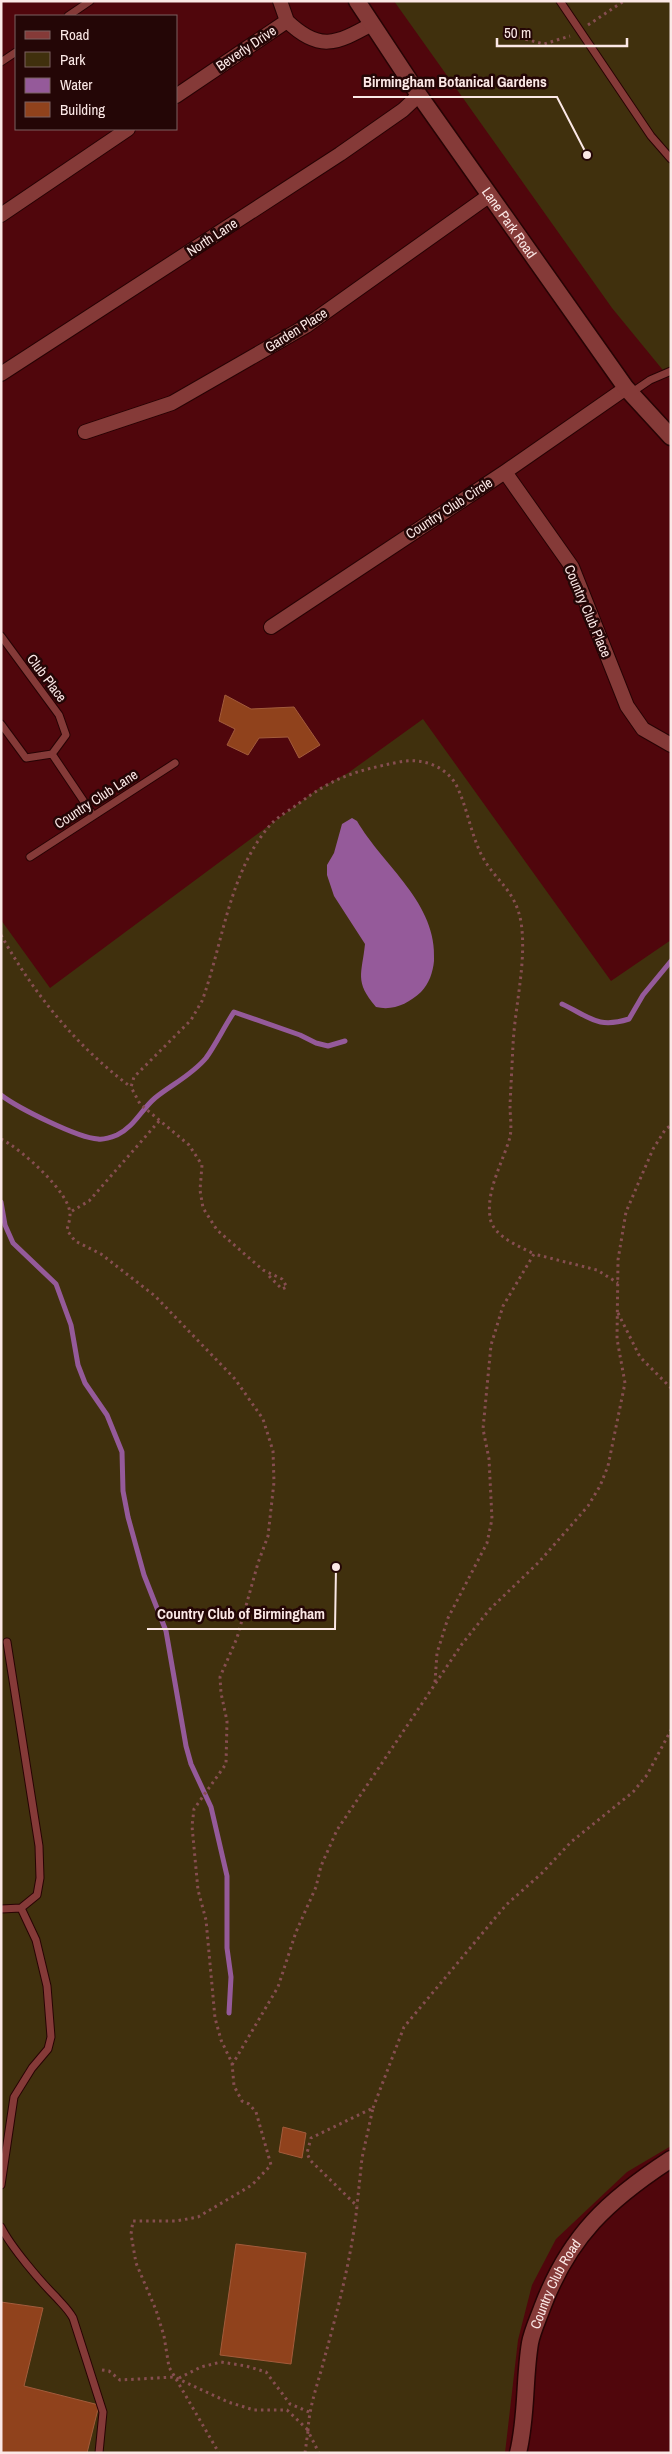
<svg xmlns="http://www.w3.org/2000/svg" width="672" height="2454" font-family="'Archivo Narrow',sans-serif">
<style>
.green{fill:#40300d}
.water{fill:#955a9a}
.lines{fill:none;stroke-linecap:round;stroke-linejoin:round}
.stream{stroke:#955a9a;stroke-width:5}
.building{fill:#90421c;stroke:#a25b3b}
.service-casing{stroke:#270304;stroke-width:9}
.minor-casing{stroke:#270304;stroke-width:16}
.tertiary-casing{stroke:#270304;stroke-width:19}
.path{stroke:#864e51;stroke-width:3;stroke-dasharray:2.5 4;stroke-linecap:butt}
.service{stroke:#853a38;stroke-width:7}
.minor{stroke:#853a38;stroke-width:14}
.tertiary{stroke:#853a38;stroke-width:16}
.labels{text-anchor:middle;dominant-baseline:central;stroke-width:5;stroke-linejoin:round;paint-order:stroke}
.street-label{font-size:14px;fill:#fbe8e6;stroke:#240606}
.leader{fill:none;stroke:#fbe8e6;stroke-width:2}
.callout-dot{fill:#fbe8e6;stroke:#240606;stroke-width:2}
.callout-label{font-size:15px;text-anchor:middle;font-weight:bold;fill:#fbe8e6;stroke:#240606;stroke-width:5;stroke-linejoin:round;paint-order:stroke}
</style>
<rect width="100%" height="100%" fill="#50060c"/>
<path class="green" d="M 394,1 L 671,1 L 671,380 L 612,308 Z
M 423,719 L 611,981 L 671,940 L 671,2146 L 627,2172 L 556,2239 L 532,2285 L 518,2340 L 505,2453 L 1,2453 L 1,920 L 50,988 L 318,789 L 348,773 Z"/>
<path class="water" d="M 352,818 L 357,821 C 383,866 438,903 434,961 C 433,972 429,984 421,992 C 408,1004 393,1011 376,1007 C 354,981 362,974 365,944 L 334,896 L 327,875 L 327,865 L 334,853 L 342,824 Z"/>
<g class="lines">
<path class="stream" d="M 562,1004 C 590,1017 597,1029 629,1019 L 643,995 L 671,961
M 1,1095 C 18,1108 78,1138 98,1139 C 103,1140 112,1137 117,1135 C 134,1127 141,1110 155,1098 C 171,1085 192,1075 206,1058 C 216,1044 224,1027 234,1012 L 300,1035 L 316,1043 L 328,1046 L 345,1041
M 1,1202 L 5,1225 L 13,1243 L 56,1284 L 71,1325 L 78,1365 L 85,1383 L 107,1415 L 122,1452 L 123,1491 L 128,1517 L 144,1575 L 166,1631 L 186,1746 L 191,1764 L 211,1807 L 227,1876 L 227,1948 L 231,1977 L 229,2013"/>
</g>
<path class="building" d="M 225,695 L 251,709 L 294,707 L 320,745 L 299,758 L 288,737 L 259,738 L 248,755 L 227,745 L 235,729 L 219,721 Z
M 283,2127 L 306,2133 L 302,2158 L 279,2152 Z
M 236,2244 L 306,2253 L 291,2364 L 220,2355 Z
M 1,2302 L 43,2308 L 24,2386 L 99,2405 L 87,2453 L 1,2453 Z"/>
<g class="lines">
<defs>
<path id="service" d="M 560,1 L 651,136 L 671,159
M 68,16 L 90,1
M 1,62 L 16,52
M 631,393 L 650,380 L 671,371
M 1,636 L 59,715 L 66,735 L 52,754 L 26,758 L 1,724
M 52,754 L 93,815
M 30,857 L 175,763
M 1,1909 L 21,1908 L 37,1895 L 40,1878 L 39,1846 L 7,1642
M 1,2185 L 14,2097 L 32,2068 L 48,2049 L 51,2037 L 47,1986 L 36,1940 L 21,1908
M 1,2227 C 11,2247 40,2281 56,2297 C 63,2305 68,2309 73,2318 L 103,2412 L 99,2453"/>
<path id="minor" d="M 280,1 L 287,21
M 176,96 L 287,21 C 319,52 336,44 372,24
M 1,215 L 128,129
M 1,374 L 340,154 L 403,110 L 419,95
M 85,432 L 172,403 L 306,326 L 490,195
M 505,472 L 572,567 L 627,706 L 643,729 L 671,745
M 271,627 L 505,472 L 626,388"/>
<g id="tertiary">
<path id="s1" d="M 357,1 L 419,95 L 626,388 L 671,437"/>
<path id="s2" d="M 518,2453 C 527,2417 524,2379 530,2343 C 532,2332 538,2319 542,2308 C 569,2236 608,2200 671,2159"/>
</g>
</defs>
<use href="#service" class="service-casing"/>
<use href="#minor" class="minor-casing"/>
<use href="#tertiary" class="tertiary-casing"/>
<path class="path" d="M 588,25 L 624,1
M 513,36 L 544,44 L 570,36
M 1,935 C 34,994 77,1047 131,1087
M 1,1139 C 20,1148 71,1193 70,1215 C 70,1220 68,1225 67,1230 L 75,1241 L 101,1254 L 155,1296 L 235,1379 L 263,1419 L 273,1451 L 274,1482 L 268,1536 L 258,1563 L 237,1638 L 220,1677 L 221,1693 L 227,1721 L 226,1764 L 194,1809 L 192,1826 L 198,1890 L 206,1920 L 215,2018 L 221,2040 L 232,2063 L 234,2086 L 242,2101 L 249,2104 L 256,2112 L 271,2165 L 252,2185 L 198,2217 L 176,2221 L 133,2221 L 131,2234 L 136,2263 L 156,2310 L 164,2336 L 169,2367 L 219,2453
M 72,1211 L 89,1201 L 160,1120
M 269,1276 L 282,1289 L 287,1287 L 282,1279 L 263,1270 L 217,1230 L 203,1208 L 200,1190 L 202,1165 L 189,1145 L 140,1104 L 131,1087 L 134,1077 L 191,1020 L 202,1001 C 223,944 229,870 272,823 C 279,816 290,810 298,804 C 334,777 355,771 399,762 C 423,757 450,767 459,791 C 468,812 471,834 482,856 C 496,882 515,889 521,922 C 527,961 515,1005 513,1045 C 512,1065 511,1085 510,1105 C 510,1115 512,1127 510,1137 C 503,1162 486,1190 490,1217 C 492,1236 519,1246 534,1254
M 618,1313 L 640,1357 L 671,1388
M 435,1682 L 437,1653 L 448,1618 L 487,1543 L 492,1519 L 489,1459 L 483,1429 L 491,1345 L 503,1306 L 534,1254 L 597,1270 L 618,1283
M 232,2065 L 278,1987 L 296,1932 L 316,1887 L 321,1866 L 337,1830 L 462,1644 L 490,1609 L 539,1562 L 568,1529 L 588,1506 L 600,1486 L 608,1466 L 625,1383 L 617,1339 L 618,1260 L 626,1212 L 653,1149 L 665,1130 L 671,1125
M 373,2108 L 404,2027 L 506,1905 L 542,1873 L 571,1842 L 633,1792 L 647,1775 L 671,1730
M 102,2370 L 109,2371 L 120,2380 L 174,2377 L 228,2402 L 254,2410 L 287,2410 L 308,2430
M 179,2378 L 201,2367 L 221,2362 L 246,2366 L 266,2372 L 290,2404 L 309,2412
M 308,2431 C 309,2405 319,2381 325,2356 C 338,2309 352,2255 357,2206 L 310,2160 L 307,2153 L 311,2138 L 373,2108 L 362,2158 L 357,2206
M 305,2453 L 308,2431 L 319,2453"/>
<use href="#service" class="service"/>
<use href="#minor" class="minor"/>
<use href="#tertiary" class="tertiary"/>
</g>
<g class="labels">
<g class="street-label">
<text transform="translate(246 48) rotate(-34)">Beverly Drive</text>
<text stroke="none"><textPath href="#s1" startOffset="269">Lane Park Road</textPath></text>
<text transform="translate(212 237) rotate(-33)">North Lane</text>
<text transform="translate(296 330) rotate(-32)">Garden Place</text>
<text transform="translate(449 508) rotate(-33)">Country Club Circle</text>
<text transform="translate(588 611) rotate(67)">Country Club Place</text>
<text transform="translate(47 678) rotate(53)">Club Place</text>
<text transform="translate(96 799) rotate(-33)">Country Club Lane</text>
<text stroke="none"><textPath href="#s2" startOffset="175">Country Club Road</textPath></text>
</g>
</g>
<path class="leader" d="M587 155L557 97H353M336 1567L335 1629H147"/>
<g class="callout-dot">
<circle cx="587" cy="155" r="5"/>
<circle cx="336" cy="1567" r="5"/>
</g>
<g class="callout-label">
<text x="455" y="87">Birmingham Botanical Gardens</text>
<text x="241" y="1619">Country Club of Birmingham</text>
</g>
<rect width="672" height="2454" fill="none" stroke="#fbe8e6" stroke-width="5"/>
<rect x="15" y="15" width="162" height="115" fill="#240606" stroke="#7a6060"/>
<rect x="25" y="31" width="25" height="8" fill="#853a38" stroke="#7a6060"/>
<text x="60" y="40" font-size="15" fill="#fbe8e6">Road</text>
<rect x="25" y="52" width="25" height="15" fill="#40300d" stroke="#7a6060"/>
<text x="60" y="65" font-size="15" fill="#fbe8e6">Park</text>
<rect x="25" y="78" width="25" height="15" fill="#955a9a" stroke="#7a6060"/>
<text x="60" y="90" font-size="15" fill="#fbe8e6">Water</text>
<rect x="25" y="102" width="25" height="15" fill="#90421c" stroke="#7a6060"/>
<text x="60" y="115" font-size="15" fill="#fbe8e6">Building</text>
<path d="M497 38v8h130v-8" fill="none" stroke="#fbe8e6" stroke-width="2.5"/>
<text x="504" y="38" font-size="15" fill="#fbe8e6" stroke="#240606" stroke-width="4" paint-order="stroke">50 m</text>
</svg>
